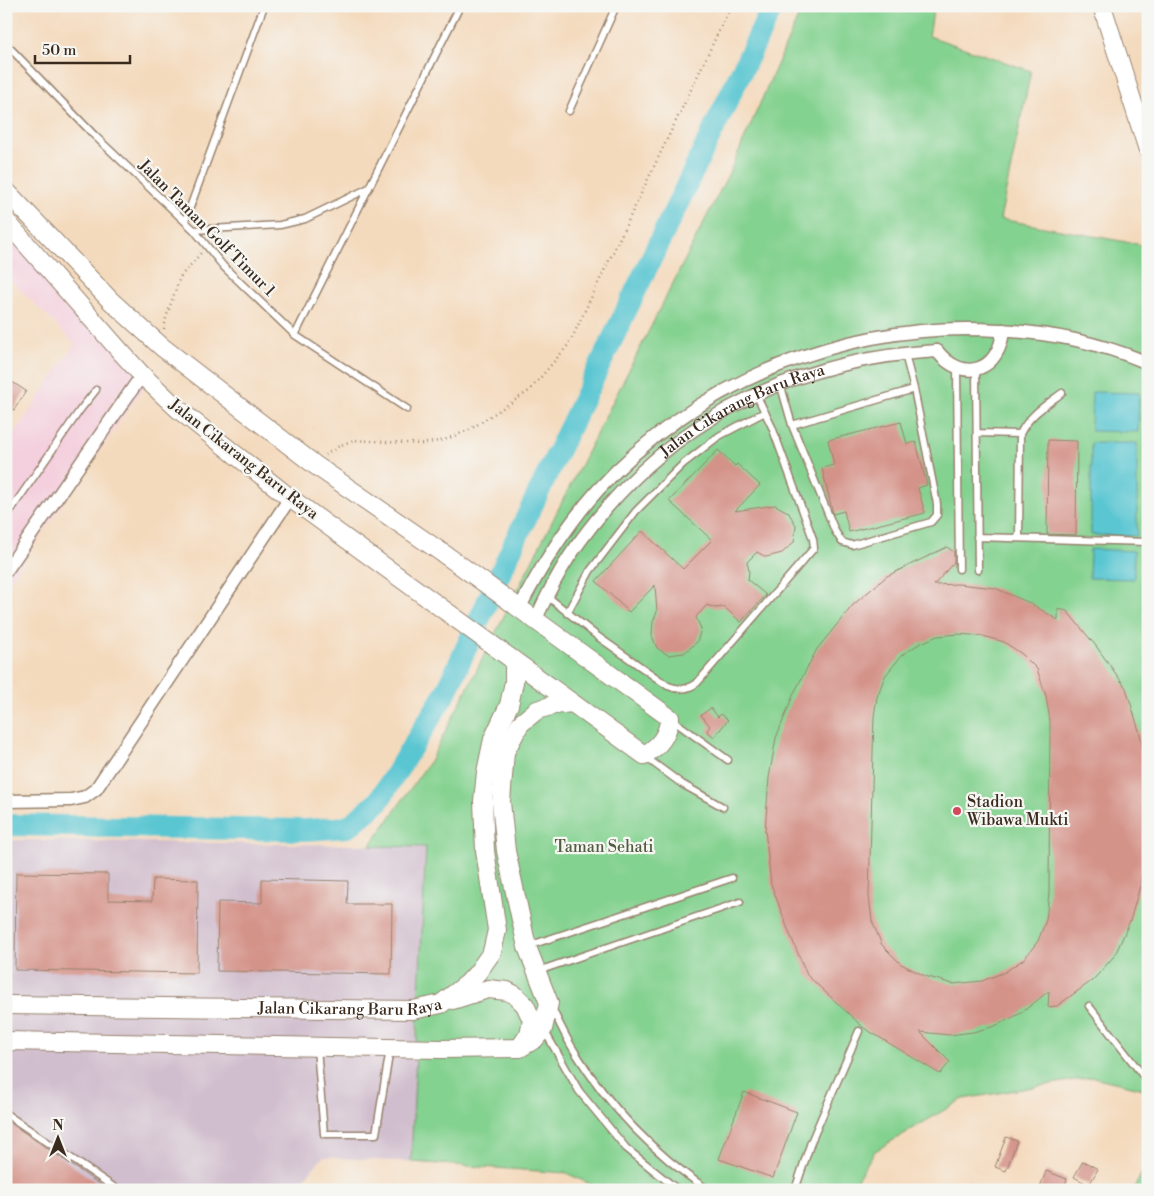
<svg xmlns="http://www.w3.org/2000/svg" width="1154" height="1196" font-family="'Libre Bodoni',serif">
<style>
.built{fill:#f4cfdd}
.industrial{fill:#d0bdcd}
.green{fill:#84d290;stroke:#607e57}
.water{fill:#5ac6d2;stroke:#4a7878}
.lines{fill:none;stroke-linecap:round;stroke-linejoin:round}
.river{stroke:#5ac6d2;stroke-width:22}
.building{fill:#d49389;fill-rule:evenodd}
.lane-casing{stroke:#98826e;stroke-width:9}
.street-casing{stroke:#98826e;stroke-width:15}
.secondary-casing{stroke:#98826e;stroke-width:20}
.path{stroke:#98826e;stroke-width:2.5;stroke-dasharray:1 4;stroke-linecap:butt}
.lane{stroke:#fff;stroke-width:6}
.street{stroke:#fff;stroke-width:12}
.secondary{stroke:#fff;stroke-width:18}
.poi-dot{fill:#d1495b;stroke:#f6f6f2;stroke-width:2}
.labels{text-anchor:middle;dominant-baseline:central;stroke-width:4.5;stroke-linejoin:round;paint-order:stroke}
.street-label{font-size:16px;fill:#3b2a1e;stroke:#f6f6f2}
.poi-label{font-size:16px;fill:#3b2a1e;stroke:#f6f6f2;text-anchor:start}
.park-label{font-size:16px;fill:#515c40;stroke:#f6f6f2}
</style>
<rect width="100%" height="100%" fill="#f6f6f2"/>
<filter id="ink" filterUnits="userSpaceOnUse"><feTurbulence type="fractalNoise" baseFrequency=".02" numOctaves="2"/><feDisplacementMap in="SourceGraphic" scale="10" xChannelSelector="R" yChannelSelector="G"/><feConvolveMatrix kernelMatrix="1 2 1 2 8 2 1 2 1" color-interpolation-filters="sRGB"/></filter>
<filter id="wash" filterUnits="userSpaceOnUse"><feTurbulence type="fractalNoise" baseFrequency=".0096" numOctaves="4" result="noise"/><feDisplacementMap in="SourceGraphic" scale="20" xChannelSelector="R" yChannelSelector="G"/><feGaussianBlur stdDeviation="1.12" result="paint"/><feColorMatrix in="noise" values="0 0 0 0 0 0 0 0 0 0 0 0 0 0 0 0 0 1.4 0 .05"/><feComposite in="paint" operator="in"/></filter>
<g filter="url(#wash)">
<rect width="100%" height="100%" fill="#f4dabd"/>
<path class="built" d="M 6,222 L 152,375 L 6,586 L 6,446 L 75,344 L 6,275 Z"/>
<path class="industrial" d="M 6,840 L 426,846 L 411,1162 L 323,1157 L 294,1190 L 6,1190 Z"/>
<path class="green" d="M 803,6 L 934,6 L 929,36 L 1031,71 L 1000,219 L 1148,246 L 1148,1097 L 1140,1088 L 1093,1077 L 963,1099 L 875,1151 L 850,1190 L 603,1190 L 566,1173 L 411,1162 L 426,847 L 370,846 L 432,758 L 732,167 Z
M 1148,1162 L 1148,1190 L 1133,1190 Z"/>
<path class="water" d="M 1092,392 L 1139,393 L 1138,432 L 1091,431 Z
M 1091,443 L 1137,443 L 1137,536 L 1091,535 Z
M 1090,549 L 1134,551 L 1134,579 L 1089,578 Z"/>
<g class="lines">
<path class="river" d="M 6,825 L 306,830 L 348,827 L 378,802 L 446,692 L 515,541 L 773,6"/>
</g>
<g id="blocks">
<path class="building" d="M 6,378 L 26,391 L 14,410 L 6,406 Z
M 901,422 L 907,444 L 916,442 L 927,485 L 918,488 L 925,513 L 849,532 L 844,511 L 833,514 L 822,468 L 834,465 L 828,440 Z
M 1048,440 L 1077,441 L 1076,535 L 1047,534 Z
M 718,450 L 735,466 L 737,464 L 760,485 L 735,511 L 775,505 L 788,512 L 796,525 L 794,542 L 782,553 L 766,557 L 757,552 L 747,562 L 749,571 L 748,580 L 766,595 L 741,622 L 724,607 L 715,608 L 707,605 L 696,617 L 701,629 L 697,642 L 684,653 L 668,655 L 657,648 L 652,636 L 653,622 L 657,612 L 655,585 L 629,612 L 596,581 L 642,531 L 683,569 L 712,540 L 669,501 Z
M 947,547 L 954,552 L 954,562 L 934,585 L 958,584 L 995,588 L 1032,604 L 1058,620 L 1058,609 L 1067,611 L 1096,646 L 1126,688 L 1140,734 L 1147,772 L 1148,833 L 1140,886 L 1130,921 L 1115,955 L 1093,980 L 1057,1006 L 1048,1007 L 1049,991 L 1021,1013 L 995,1026 L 973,1032 L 949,1035 L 920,1032 L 950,1062 L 940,1074 L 864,1028 L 807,975 L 787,927 L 771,884 L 765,830 L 769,778 L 776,738 L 794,693 L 817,649 L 853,605 L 887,576 ZM 958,634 L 983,636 L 1004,642 L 1022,654 L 1037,669 L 1046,696 L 1050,721 L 1049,893 L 1046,920 L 1038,941 L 1024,959 L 1005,972 L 982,981 L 953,984 L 925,976 L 901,964 L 882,945 L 872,921 L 869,896 L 874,716 L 877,697 L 885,676 L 902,655 L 919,644 L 937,636 Z
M 711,708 L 718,717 L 721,714 L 728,720 L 714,737 L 707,731 L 710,726 L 701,715 Z
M 16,873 L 108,874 L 108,900 L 152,901 L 153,879 L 198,880 L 197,973 L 15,970 Z
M 262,879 L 348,881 L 347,904 L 392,904 L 391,974 L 217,971 L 218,902 L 262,903 Z
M 744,1092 L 797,1112 L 773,1178 L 719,1159 Z
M 6,1120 L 73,1166 L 108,1190 L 6,1190 Z
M 1006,1137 L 1017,1141 L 1006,1171 L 995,1167 Z
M 1083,1161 L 1098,1169 L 1089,1185 L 1074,1177 Z
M 1046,1171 L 1067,1179 L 1063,1190 L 1039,1190 Z"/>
</g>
</g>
<g filter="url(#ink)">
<use href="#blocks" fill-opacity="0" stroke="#98826e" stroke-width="1"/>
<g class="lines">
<defs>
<path id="lane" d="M 6,44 L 95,136 L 194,230 L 223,266 L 295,335 L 407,409
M 569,111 L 616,6
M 185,221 L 264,6
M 194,230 L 280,225 L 305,219 L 369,188
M 295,335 L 460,6
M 957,368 L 959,569
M 976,369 L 978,570
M 780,383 L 792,425 L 835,531 L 842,542 L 852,545 L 931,522 L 937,515 L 937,504 L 914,389 L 905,354
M 792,425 L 914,389
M 977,433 L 1020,434
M 6,517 L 80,410 L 96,390
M 977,537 L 1148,542
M 1019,538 L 1020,434 C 1029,415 1046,405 1062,393
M 547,596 L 597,636 L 668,686 C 678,690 688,690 697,683 L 814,548 L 813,539 L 772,427 L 756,394
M 567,613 L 590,571 L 636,511 L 683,464 L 719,436 L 765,412
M 671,719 L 728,760
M 644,756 L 682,784 L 723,807
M 528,946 L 732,878
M 538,971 L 740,902
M 1089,1006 L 1148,1082
M 552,1008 C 559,1023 566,1038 575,1052 C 609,1107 655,1154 708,1190
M 544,1030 L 579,1091 L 626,1148 L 678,1190
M 317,1048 L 324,1134 L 376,1134 L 390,1049
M 6,1114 L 118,1190
M 795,1190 L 811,1142 L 859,1031"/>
<g id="street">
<path d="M 937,351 C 963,384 1000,371 1003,330"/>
<path d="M 6,571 L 142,375"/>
<path d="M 519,609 C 541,566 566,526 598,490 C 699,379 849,321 998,330 C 1052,333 1098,342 1148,363"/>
<path id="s1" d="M 535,621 C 545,599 556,577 569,557 C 656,428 782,360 937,351"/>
<path d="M 6,801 L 71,800 L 85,797 L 96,789 L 290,498"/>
</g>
<g id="secondary">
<path d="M 1102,6 L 1148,150"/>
<path d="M 6,191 L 111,301 L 162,347 L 315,465 L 457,563 L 670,718 C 667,736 660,746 644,755 L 290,498 L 178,409 L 142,375 L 120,351 L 6,221"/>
<path d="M 453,1000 L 488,989 L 507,991 L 515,995 L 525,1005 L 532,1020 L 529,1034 L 521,1046"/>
<path id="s2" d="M 6,1005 L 413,1010 L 441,1004 L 467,984 L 478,972 L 492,952 L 497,930 L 485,851 L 483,801 L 486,772 L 493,739 L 509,705 L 514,682 L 514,662"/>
<path d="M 6,1041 L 442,1049 L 520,1048 L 535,1039 L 543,1029 L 549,1003 L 527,947 L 506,851 L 501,802 L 505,752 L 520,724 L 537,710 L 554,705 L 572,703"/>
</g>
</defs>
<use href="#lane" class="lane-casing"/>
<use href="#street" class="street-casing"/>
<use href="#secondary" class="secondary-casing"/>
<path class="path" d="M 164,329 L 166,318 L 180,277 L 201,253
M 325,455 L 341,445 L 354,440 L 422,444 L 444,440 L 469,430 L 529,391 L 569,344 L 731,6"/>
<use href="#lane" class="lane"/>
<use href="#street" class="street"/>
<use href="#secondary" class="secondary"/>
</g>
</g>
<circle class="poi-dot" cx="957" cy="811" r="5"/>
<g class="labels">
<g class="street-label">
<text transform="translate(207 228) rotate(45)">Jalan Taman Golf Timur 1</text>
<text stroke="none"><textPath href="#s1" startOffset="304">Jalan Cikarang Baru Raya</textPath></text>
<text transform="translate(244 459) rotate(38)">Jalan Cikarang Baru Raya</text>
<text stroke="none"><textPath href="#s2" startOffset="344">Jalan Cikarang Baru Raya</textPath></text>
</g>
<g class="poi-label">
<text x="967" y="802">Stadion<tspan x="967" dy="18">Wibawa Mukti</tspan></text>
</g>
<g class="park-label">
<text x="604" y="847">Taman Sehati</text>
</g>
</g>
<rect width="1154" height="1196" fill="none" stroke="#f6f6f2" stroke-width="25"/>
<g transform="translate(58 1138)" stroke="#f6f6f2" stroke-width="4" paint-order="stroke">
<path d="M0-4L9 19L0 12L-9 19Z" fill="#3b2a1e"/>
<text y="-8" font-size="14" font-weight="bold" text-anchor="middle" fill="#3b2a1e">N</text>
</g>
<path d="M35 55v8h95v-8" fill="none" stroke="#3b2a1e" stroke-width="2.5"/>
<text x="42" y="55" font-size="15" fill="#3b2a1e" stroke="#f6f6f2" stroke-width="4" paint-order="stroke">50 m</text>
</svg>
